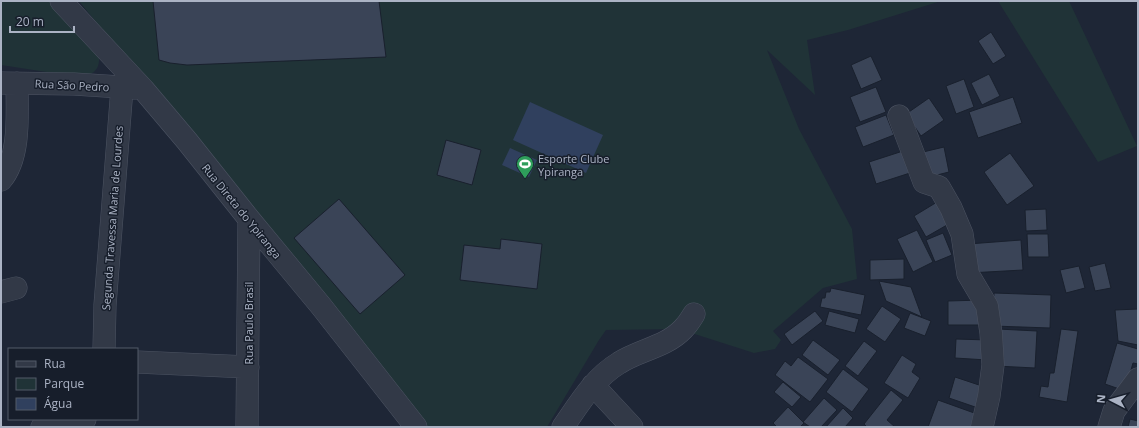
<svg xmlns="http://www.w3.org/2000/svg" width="1139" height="428" font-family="'Open Sans',sans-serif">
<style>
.green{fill:#203337}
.water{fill:#30405e}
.building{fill:#3a4457;stroke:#19202d}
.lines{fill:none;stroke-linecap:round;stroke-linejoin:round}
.minor-casing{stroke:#4c5362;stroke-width:23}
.minor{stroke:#323947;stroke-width:22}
.labels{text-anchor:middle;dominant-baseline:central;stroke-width:3;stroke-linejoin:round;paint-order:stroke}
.street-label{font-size:11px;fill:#abb3c4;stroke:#171e2b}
.poi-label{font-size:11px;fill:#abb3c4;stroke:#171e2b;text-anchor:start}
</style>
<rect width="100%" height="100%" fill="#1e2636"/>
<path class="green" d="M 1,1 L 54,1 L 99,56 C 100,72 92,75 79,77 L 1,65 Z
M 79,1 L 941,1 L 848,30 L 807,40 L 815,95 L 767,50 L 799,129 L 852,229 L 857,279 L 823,288 L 773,331 L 781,340 L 775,349 L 754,353 L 679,329 L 606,330 L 599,340 L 547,427 L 425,427 Z
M 998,1 L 1069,1 L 1137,146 L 1098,162 Z"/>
<path class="water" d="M 530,102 L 603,135 L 586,173 L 513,140 Z
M 510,148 L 537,160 L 529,177 L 502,165 Z"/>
<path class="building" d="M 153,1 L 379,1 L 386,57 L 187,65 L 170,63 L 159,60 Z
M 991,32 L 1006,56 L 993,64 L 978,41 Z
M 871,56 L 882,80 L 861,89 L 851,65 Z
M 989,74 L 1000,96 L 982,105 L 971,83 Z
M 964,79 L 974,107 L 956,114 L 946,86 Z
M 876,87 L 886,112 L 860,122 L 850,97 Z
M 1013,97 L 1022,123 L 978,138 L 969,112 Z
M 929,98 L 944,120 L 921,136 L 906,114 Z
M 886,115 L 894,135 L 863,147 L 855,127 Z
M 446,140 L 481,150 L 472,185 L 437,175 Z
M 944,147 L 949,172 L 929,177 L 923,152 Z
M 903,151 L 910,173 L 876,184 L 869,162 Z
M 1010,153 L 1034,186 L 1007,205 L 984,172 Z
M 339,199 L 405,275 L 360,314 L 294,238 Z
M 942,199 L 954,221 L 926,237 L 914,216 Z
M 1046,209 L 1047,230 L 1026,231 L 1025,210 Z
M 917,230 L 933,262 L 913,272 L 897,239 Z
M 943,233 L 952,255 L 935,262 L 926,240 Z
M 1027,234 L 1048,234 L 1049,257 L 1028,257 Z
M 501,239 L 542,244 L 537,289 L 460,280 L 464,245 L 500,249 Z
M 1021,240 L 1023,270 L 969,273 L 968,244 Z
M 904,259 L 904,279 L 870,280 L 870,260 Z
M 1105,263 L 1111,288 L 1095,291 L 1089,267 Z
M 1079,266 L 1085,288 L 1066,293 L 1060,270 Z
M 879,281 L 911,287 L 922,317 L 886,301 Z
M 831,288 L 865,295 L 861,315 L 820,307 L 822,298 L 825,298 L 826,292 L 830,292 Z
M 994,293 L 1051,295 L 1050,328 L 993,326 Z
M 982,300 L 982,325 L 948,325 L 948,301 Z
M 882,306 L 901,319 L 885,342 L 866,329 Z
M 1138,309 L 1138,345 L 1118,341 L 1115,310 Z
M 815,311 L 823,321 L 792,345 L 784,334 Z
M 829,311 L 859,319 L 855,333 L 825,325 Z
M 910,313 L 931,321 L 925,336 L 904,328 Z
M 998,329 L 1037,331 L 1035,368 L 996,366 Z
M 1061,329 L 1078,331 L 1067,402 L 1039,397 L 1041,386 L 1048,387 L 1050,373 L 1054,373 Z
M 956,339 L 988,340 L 987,360 L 955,358 Z
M 813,340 L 840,360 L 828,375 L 802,355 Z
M 864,341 L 877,351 L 858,376 L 845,366 Z
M 1117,343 L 1138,349 L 1138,364 L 1133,363 L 1125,391 L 1105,384 Z
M 902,355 L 916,364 L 912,372 L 920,378 L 908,398 L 884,383 Z
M 798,357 L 828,379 L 810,402 L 775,375 L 785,361 L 791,366 Z
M 843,369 L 869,389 L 852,412 L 826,392 Z
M 955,377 L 985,387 L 978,408 L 949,398 Z
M 783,382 L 801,397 L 792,407 L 774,392 Z
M 891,390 L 903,400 L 887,420 L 895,427 L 867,427 L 864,424 Z
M 824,398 L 837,410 L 821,427 L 810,427 L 803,422 Z
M 938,400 L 977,414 L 972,427 L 928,427 Z
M 788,407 L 804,423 L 800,427 L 777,427 L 773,423 Z
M 843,408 L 853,418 L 845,427 L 826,427 Z
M 1130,419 L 1138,421 L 1138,427 L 1128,427 Z"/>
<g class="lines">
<defs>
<path id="minor" d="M 61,1 L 143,89 L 187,141 L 249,219 L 321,306 L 416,427
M 1,83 L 74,84 L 136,88
M 899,116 L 924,182 L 939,187 L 951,208 L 962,234 L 968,274 L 987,306 L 991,333 L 993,365 L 989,396 L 982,427
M 1,180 C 21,157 17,112 17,83
M 1,292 L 16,288
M 104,349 L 105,305 L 122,88
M 137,362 L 248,367
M 593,385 L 632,427
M 42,427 L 85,419
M 247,427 L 249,219
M 563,427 C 579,404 594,378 619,363 C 639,350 666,347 683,329 C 687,325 691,319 694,314
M 1109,427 L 1114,411 L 1138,379"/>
</defs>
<use href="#minor" class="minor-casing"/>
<use href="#minor" class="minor"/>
</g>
<defs>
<symbol id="stadium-pin" viewBox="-11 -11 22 30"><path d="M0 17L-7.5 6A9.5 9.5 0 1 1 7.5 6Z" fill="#2e9e5b" stroke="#171e2b"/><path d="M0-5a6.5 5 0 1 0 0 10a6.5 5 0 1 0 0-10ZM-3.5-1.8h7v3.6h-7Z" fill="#fff"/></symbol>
</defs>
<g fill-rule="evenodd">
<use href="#stadium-pin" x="515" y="154" width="20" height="27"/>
</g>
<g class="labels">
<g class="street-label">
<text transform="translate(72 85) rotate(3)">Rua São Pedro</text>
<text transform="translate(242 211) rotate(51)">Rua Direta do Ypiranga</text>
<text transform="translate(112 218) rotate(-86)">Segunda Travessa Maria de Lourdes</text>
<text transform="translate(248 323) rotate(-90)">Rua Paulo Brasil</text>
</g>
<g class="poi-label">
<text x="538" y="158">Esporte Clube<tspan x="538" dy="13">Ypiranga</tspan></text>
</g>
</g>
<rect width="1139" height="428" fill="none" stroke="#abb3c4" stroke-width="4"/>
<rect x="8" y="348" width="130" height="72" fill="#171e2b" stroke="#525a68"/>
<rect x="16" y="361" width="20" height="6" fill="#323947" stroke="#525a68"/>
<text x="44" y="368" font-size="12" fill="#abb3c4">Rua</text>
<rect x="16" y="378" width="20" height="12" fill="#203337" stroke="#525a68"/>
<text x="44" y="388" font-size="12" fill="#abb3c4">Parque</text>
<rect x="16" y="398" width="20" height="12" fill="#30405e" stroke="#525a68"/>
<text x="44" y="408" font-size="12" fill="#abb3c4">Água</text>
<g transform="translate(1111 400) rotate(276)" stroke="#171e2b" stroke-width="3" paint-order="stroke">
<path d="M0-3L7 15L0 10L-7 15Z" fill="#abb3c4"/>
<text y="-6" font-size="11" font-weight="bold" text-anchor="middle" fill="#abb3c4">N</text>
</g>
<path d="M10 26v6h64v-6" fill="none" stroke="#abb3c4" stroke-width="2"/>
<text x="16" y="26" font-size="12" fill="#abb3c4" stroke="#171e2b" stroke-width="3" paint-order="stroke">20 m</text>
</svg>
